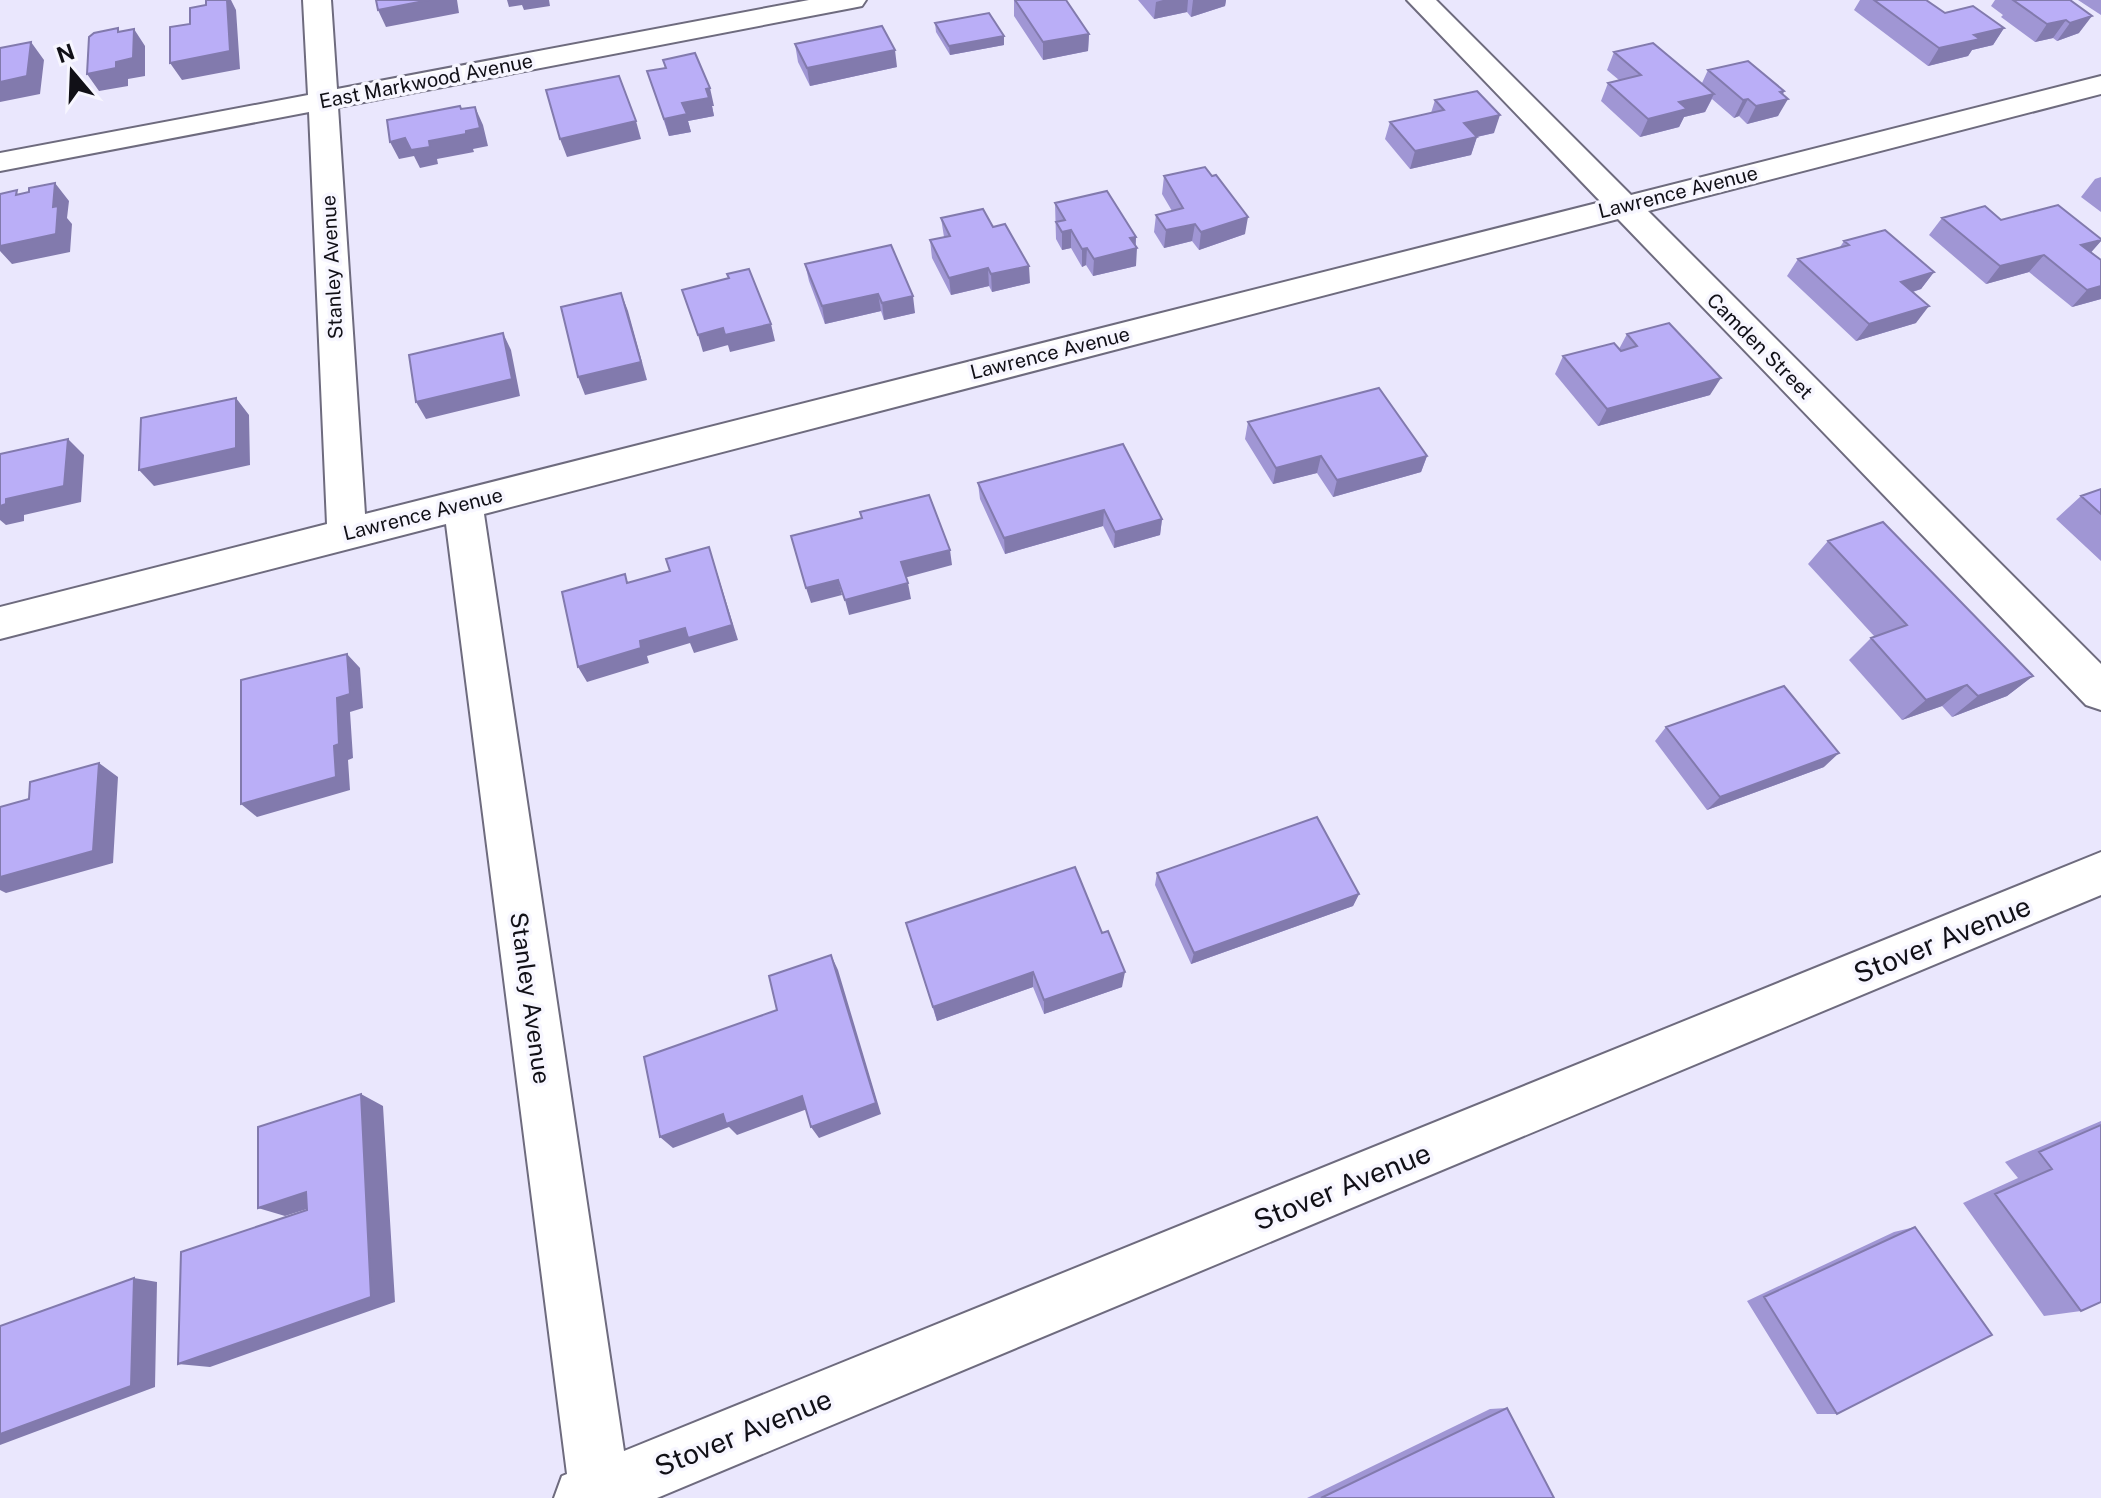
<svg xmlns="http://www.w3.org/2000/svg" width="2101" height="1498" font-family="'Public Sans',sans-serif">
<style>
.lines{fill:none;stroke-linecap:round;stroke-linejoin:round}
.minor-casing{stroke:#6e6b7e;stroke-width:4}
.minor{fill:#fff;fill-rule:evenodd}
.wall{fill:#a096d4}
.shaded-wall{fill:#827aad}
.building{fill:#baaef7;stroke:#827aad;stroke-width:2}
.labels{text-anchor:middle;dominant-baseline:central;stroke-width:7;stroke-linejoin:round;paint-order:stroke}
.far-street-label{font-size:20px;fill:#111017;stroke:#f7f6ff}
.street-label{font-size:24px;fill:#111017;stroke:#f7f6ff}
.near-street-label{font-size:28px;fill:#111017;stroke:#f7f6ff}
</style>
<rect width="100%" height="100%" fill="#eae7fd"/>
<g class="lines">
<defs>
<path id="minor" d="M 303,0 L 331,0 L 337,89 L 809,0 L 866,0 L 862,6 L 852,8 L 338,107 L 365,514 L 1601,202 L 1407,0 L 1436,0 L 1631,195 L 2101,76 L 2101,94 L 1648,211 L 2101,664 L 2101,710 L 2086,705 L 1618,219 L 484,514 L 624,1451 L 2101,852 L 2101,895 L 657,1498 L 554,1498 L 562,1476 L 567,1474 L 446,524 L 0,639 L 0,607 L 327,524 L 309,112 L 0,171 L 0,153 L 308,95 Z"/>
</defs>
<use href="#minor" class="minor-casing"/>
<use href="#minor" class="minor"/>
</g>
<path class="wall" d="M 1014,0 L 1066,0 L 1089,34 L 1088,51 L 1043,60 L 1014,16 Z
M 1138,0 L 1226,0 L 1225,6 L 1191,17 L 1187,12 L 1154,19 Z
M 1860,0 L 1926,0 L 1945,13 L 2004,28 L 1993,45 L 1972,50 L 1968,56 L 1928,66 L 1854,10 Z
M 1995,0 L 2070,0 L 2079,33 L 2057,41 L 2053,38 L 2035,42 L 2001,17 L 2003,15 L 1991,6 Z
M 2078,0 L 2101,0 L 2101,15 Z
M 935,23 L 1004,36 L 1004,45 L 950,55 L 936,32 Z
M 795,44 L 897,67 L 810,86 L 798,62 Z
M 1614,52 L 1702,83 L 1708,70 L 1784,91 L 1778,116 L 1747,124 L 1739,116 L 1734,118 L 1712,99 L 1705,112 L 1684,117 L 1679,127 L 1640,137 L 1601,101 L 1608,83 L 1619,80 L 1607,70 Z
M 663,60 L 714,106 L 712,106 L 714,116 L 688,121 L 691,132 L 669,136 L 647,71 L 665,68 Z
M 1435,100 L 1494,133 L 1477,137 L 1471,155 L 1410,169 L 1385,139 L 1390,122 L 1431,113 Z
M 1164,176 L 1245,234 L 1199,250 L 1192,241 L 1164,248 L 1154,232 L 1156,215 L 1172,211 L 1162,194 Z
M 2101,177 L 2101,212 L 2081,197 L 2095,179 Z
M 1055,203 L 1136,237 L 1136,266 L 1093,276 L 1086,265 L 1082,267 L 1071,248 L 1062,250 L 1056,239 Z
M 941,218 L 993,227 L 1030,283 L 992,292 L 989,286 L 951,295 L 932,258 L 930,240 L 944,237 Z
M 1942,218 L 2001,220 L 2101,239 L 2101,241 L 2091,252 L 2101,260 L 2101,299 L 2072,307 L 2029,272 L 1986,284 L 1929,235 Z
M 1844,241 L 1934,272 L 1921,289 L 1913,292 L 1916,323 L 1856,341 L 1787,276 L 1798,259 L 1840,247 Z
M 891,245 L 915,313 L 884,320 L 881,311 L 825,324 L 809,281 L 805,264 Z
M 1627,334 L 1710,395 L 1598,426 L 1555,374 L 1563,356 L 1619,349 Z
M 1248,422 L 1427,456 L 1421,472 L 1333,497 L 1317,473 L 1273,484 L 1245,439 Z
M 978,483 L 1162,519 L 1160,535 L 1114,548 L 1103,526 L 1005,554 L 980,499 Z
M 2101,489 L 2101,561 L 2056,519 L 2081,496 Z
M 1828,541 L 2033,676 L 2007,696 L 1952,717 L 1942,706 L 1902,720 L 1849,660 L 1871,638 L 1875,637 L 1808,564 Z
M 1666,727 L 1824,767 L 1707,810 L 1655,741 Z
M 1157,873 L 1359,894 L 1353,906 L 1191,964 L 1155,885 Z
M 906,923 L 1122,987 L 1044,1014 L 1033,987 L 937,1021 Z
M 2101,1121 L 2101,1302 L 2081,1311 L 2044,1316 L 1963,1203 L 2018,1178 L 2005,1162 Z
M 1915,1227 L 1837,1414 L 1817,1414 L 1747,1301 L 1894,1232 Z
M 1507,1408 L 1554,1498 L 1307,1498 L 1490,1409 Z"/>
<path class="shaded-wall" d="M 227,0 L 231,0 L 236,10 L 240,69 L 182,80 L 170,63 Z
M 429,0 L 457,0 L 459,13 L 386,27 L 378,10 Z
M 507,0 L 549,0 L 550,6 L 524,10 L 522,5 L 509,7 Z
M 1163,0 L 1188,0 L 1187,12 L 1154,19 L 1156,2 Z
M 1193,0 L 1226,0 L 1225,6 L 1191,17 Z
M 2092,16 L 2079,33 L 2057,41 L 2070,23 Z
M 2066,20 L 2053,38 L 2035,42 L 2047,24 Z
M 2004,28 L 1993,45 L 1972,50 L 1968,56 L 1928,66 L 1939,48 L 1974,35 Z
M 134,29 L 145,46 L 145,76 L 128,79 L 128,86 L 99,91 L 87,74 L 116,62 Z
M 1089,34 L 1088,51 L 1043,60 L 1043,42 Z
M 1004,36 L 1004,45 L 950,55 L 949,46 Z
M 31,42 L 44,60 L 40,94 L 0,102 L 0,82 Z
M 895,50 L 897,67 L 810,86 L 807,68 Z
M 710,88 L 714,106 L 712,106 L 714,116 L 688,121 L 691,132 L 669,136 L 664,119 L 682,103 L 706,89 Z
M 1784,91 L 1778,101 L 1788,99 L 1778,116 L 1747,124 L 1756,106 Z
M 1714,94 L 1705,112 L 1684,117 L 1679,127 L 1640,137 L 1648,119 L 1679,102 Z
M 1748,99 L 1739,116 L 1734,118 L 1743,100 Z
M 475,107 L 483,125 L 488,146 L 473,149 L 474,152 L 437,159 L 438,164 L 420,168 L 414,156 L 399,159 L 390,142 L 405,138 L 429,141 L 466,131 Z
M 1500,115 L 1494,133 L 1458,141 L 1464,123 Z
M 636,121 L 641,139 L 567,157 L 560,139 Z
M 1477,137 L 1471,155 L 1410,169 L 1415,151 Z
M 55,183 L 69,201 L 67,218 L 72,224 L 70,252 L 12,264 L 0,251 L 0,230 L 53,207 Z
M 1248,217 L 1245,234 L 1199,250 L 1201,232 Z
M 1195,224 L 1192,241 L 1164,248 L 1166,230 Z
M 1071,230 L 1071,248 L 1062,250 L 1062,232 Z
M 1136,237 L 1135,248 L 1137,248 L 1136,266 L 1093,276 L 1094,259 L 1130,238 Z
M 2101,240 L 2101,241 L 2087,257 L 2081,245 Z
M 1087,248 L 1086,265 L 1082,267 L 1082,249 Z
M 2044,255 L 2029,272 L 1986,284 L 2000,266 Z
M 1029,266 L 1030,283 L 992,292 L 991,274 Z
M 988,268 L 989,286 L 951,295 L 949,278 Z
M 1934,272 L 1921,289 L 1888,299 L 1901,282 Z
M 2101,286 L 2101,299 L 2072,307 L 2087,290 Z
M 621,293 L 628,311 L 647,380 L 585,395 L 578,377 Z
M 878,294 L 881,311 L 825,324 L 822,306 Z
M 913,296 L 915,313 L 884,320 L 882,303 Z
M 1929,306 L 1916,323 L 1856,341 L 1869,324 Z
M 771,324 L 775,341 L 730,352 L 725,335 Z
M 723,328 L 728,345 L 703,352 L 698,335 Z
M 503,333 L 511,350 L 520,396 L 426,419 L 416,402 Z
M 1721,378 L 1710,395 L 1598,426 L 1607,409 Z
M 236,398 L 249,415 L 250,465 L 154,486 L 139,470 Z
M 68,439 L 84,455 L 81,502 L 24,515 L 24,521 L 6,525 L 0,520 L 0,506 Z
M 1321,456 L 1317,473 L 1273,484 L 1276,468 Z
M 1427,456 L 1421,472 L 1333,497 L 1337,480 Z
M 1104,510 L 1103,526 L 1005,554 L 1004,538 Z
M 1162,519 L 1160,535 L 1114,548 L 1115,532 Z
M 709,547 L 738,640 L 694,653 L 690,643 L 647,656 L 649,663 L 587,682 L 578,667 L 640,641 Z
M 950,550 L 952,565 L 904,578 L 901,562 Z
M 838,580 L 842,595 L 811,603 L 806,588 Z
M 908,583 L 911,599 L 849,615 L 845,600 Z
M 347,654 L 360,668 L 363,708 L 350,712 L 353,758 L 348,760 L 350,790 L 257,817 L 241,804 L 334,746 L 337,698 Z
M 2033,676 L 2007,696 L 1952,717 L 1978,696 Z
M 1967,685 L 1942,706 L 1902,720 L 1926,700 Z
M 1839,753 L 1824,767 L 1707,810 L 1720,797 Z
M 99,763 L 118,777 L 113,863 L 6,893 L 0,890 L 0,877 Z
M 1359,894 L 1353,906 L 1191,964 L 1194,953 Z
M 831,955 L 838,970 L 881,1114 L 819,1138 L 811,1127 Z
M 1033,972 L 1033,987 L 937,1021 L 933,1007 Z
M 1125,972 L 1122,987 L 1044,1014 L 1044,1000 Z
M 361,1094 L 383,1106 L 395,1302 L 210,1367 L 178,1364 L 371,1297 Z
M 802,1096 L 810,1108 L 737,1135 L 729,1127 L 673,1148 L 660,1137 L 723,1114 Z
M 306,1192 L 332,1201 L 285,1216 L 258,1208 Z
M 134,1278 L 157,1282 L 155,1387 L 0,1445 L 0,1434 Z"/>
<path class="building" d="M 206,0 L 227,0 L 230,51 L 170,63 L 170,27 L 190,24 L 190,8 L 206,5 Z
M 376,0 L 429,0 L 378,10 Z
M 1015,0 L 1066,0 L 1089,34 L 1043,42 Z
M 1874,0 L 1926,0 L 1945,13 L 1973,6 L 2004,28 L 1974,35 L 1980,39 L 1939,48 Z
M 2013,0 L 2070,0 L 2092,16 L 2070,23 L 2066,20 L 2047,24 Z
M 989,13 L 1004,36 L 949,46 L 935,23 Z
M 882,26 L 895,50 L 807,68 L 795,44 Z
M 118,28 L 118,32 L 134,29 L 133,58 L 116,62 L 116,68 L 87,74 L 89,37 L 94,33 Z
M 31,42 L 27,76 L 0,82 L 0,48 Z
M 1653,43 L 1714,94 L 1679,102 L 1687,109 L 1648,119 L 1608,83 L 1641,75 L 1614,52 Z
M 695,53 L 710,88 L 706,89 L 709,98 L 682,103 L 687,114 L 664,119 L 647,71 L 666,68 L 663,60 Z
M 1748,61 L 1784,91 L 1780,92 L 1788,99 L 1756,106 L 1748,99 L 1743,100 L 1708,70 Z
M 619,76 L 636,121 L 560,139 L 546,90 Z
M 1477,91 L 1500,115 L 1464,123 L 1477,137 L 1415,151 L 1390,122 L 1444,110 L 1435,100 Z
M 460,106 L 461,109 L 475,107 L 480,128 L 466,131 L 466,134 L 429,141 L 430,147 L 411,150 L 405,138 L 390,142 L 387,120 Z
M 1205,167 L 1212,176 L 1216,175 L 1248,217 L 1201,232 L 1195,224 L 1166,230 L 1156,215 L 1183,208 L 1164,176 Z
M 55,183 L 53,207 L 58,206 L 56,234 L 0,246 L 0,194 L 17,190 L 16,195 L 29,192 L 29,188 Z
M 1107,191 L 1136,237 L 1130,238 L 1137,248 L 1094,259 L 1087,248 L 1082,249 L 1071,230 L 1062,232 L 1056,222 L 1065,220 L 1055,203 Z
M 2058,205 L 2101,239 L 2101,240 L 2081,245 L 2101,260 L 2101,286 L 2087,290 L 2044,255 L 2000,266 L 1942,218 L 1985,206 L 2001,220 Z
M 983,209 L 993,227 L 1005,224 L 1029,266 L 991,274 L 988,268 L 949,278 L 930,240 L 950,236 L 941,218 Z
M 1885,230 L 1934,272 L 1901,282 L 1929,306 L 1869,324 L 1798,259 L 1849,245 L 1844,241 Z
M 891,245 L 913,296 L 882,303 L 878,294 L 822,306 L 805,264 Z
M 749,269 L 771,324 L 725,335 L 723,328 L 698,335 L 682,290 L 729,278 L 727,274 Z
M 621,293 L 641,362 L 578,377 L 561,307 Z
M 1669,323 L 1721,378 L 1607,409 L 1563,356 L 1614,343 L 1621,351 L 1637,346 L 1627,334 Z
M 503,333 L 512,379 L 416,402 L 409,355 Z
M 1379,388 L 1427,456 L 1337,480 L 1321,456 L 1276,468 L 1248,422 Z
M 236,398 L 236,448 L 139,470 L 141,418 Z
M 68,439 L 64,486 L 6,499 L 6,504 L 0,506 L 0,454 Z
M 1123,444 L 1162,519 L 1115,532 L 1104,510 L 1004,538 L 978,483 Z
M 2101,489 L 2101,514 L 2081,496 Z
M 929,495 L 950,550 L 901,562 L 908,583 L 845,600 L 838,580 L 806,588 L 791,536 L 862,518 L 860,512 Z
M 1883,522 L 2033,676 L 1978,696 L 1967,685 L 1926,700 L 1871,638 L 1907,625 L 1828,541 Z
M 709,547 L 732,625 L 688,638 L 685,628 L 640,641 L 641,648 L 578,667 L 562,592 L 625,574 L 627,583 L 670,571 L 666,559 Z
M 347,654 L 350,694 L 337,698 L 339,744 L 334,746 L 336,777 L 241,804 L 241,680 Z
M 1784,686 L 1839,753 L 1720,797 L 1666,727 Z
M 99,763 L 93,851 L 0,877 L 0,807 L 29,799 L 30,782 Z
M 1317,817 L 1359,894 L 1194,953 L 1157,873 Z
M 1075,867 L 1102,933 L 1108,931 L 1125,972 L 1044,1000 L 1033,972 L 933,1007 L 906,923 Z
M 831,955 L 876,1103 L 811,1127 L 802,1096 L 726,1124 L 723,1114 L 660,1137 L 644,1057 L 777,1010 L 769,976 Z
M 361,1094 L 371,1297 L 178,1364 L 181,1252 L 307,1210 L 306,1192 L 258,1208 L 258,1127 Z
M 2101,1125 L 2101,1302 L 2081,1311 L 1995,1194 L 2052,1169 L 2039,1152 Z
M 1915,1227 L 1992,1335 L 1837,1414 L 1764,1297 Z
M 134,1278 L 131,1386 L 0,1434 L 0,1326 Z
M 1507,1408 L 1554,1498 L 1321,1498 Z"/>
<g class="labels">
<g class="far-street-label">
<text transform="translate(426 81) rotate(-11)">East Markwood Avenue</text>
<text transform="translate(1678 192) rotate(-14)">Lawrence Avenue</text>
<text transform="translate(332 267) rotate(-93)">Stanley Avenue</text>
<text transform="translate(1760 346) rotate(45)">Camden Street</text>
<text transform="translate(1050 353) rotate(-14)">Lawrence Avenue</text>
<text transform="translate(423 514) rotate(-14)">Lawrence Avenue</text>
</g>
<g class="street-label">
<text transform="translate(531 998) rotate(82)">Stanley Avenue</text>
</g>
<g class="near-street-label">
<text transform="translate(1942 939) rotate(-22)">Stover Avenue</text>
<text transform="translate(1342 1186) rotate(-22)">Stover Avenue</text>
<text transform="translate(743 1432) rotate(-22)">Stover Avenue</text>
</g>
</g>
<g transform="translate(72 72) rotate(341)" stroke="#f7f6ff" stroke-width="6" paint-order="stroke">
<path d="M0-6L14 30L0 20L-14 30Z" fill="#111017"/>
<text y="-12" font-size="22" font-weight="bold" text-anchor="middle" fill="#111017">N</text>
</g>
</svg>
